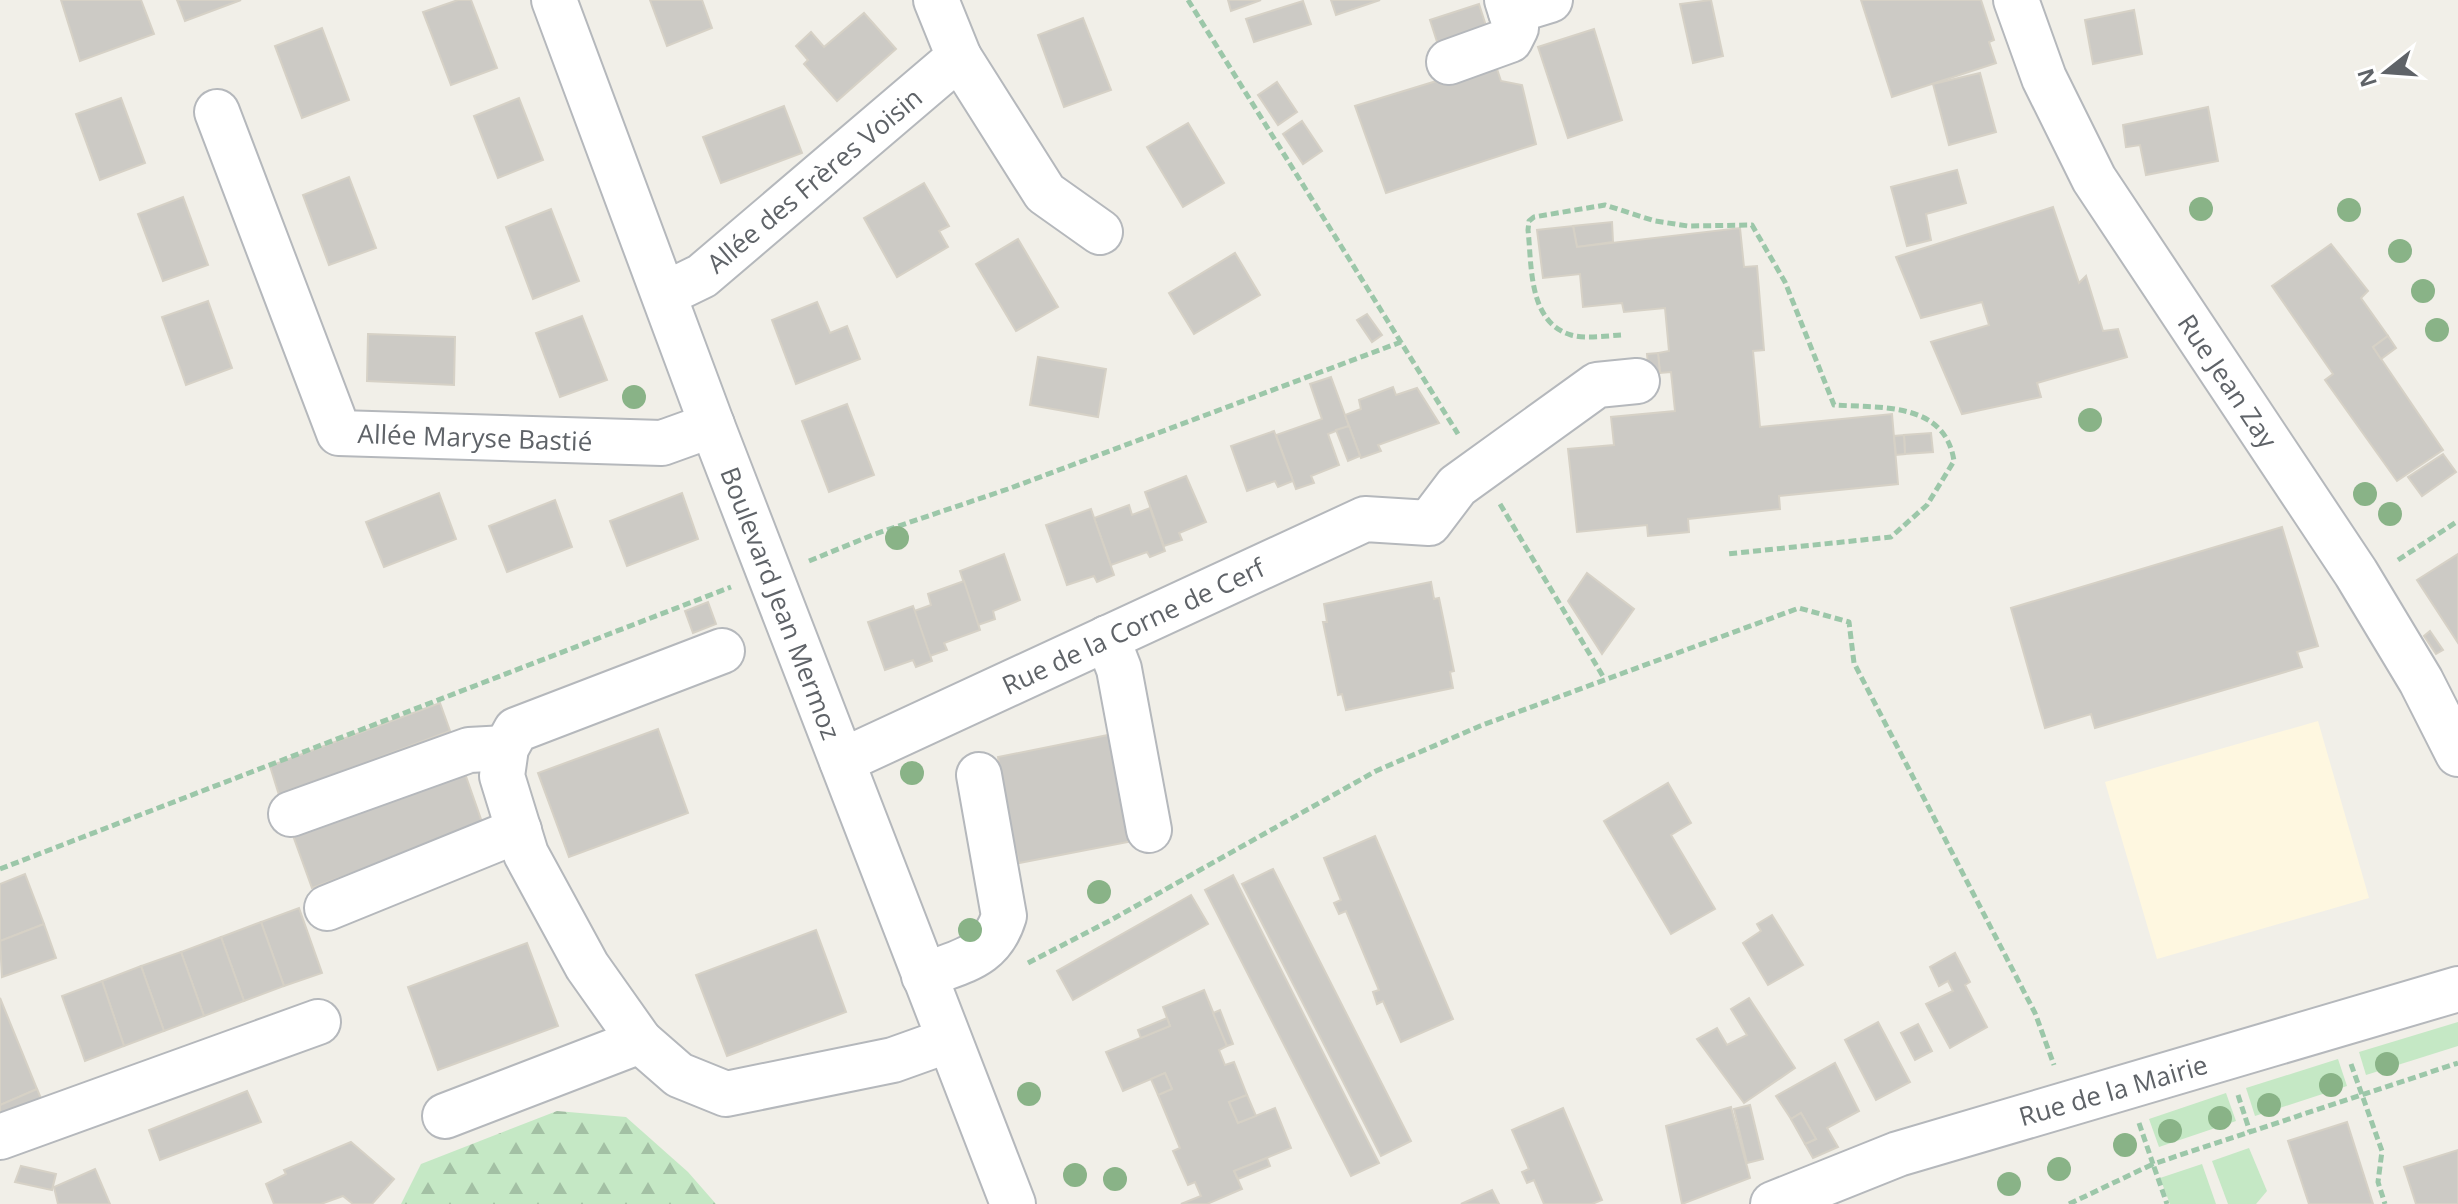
<svg xmlns="http://www.w3.org/2000/svg" width="2458" height="1204" viewBox="0 0 2458 1204" font-family="'Open Sans',sans-serif">
	<defs>
		<pattern id="forest-firs" width="22" height="20" patternUnits="userSpaceOnUse" patternTransform="scale(2)"><rect width="22" height="20" fill="#c5e8c5"/><path d="M5 1l3.5 6h-7zM16 11l3.5 6h-7z" fill="#a3c0a4"/></pattern>
	</defs>
	<rect width="100%" height="100%" fill="#f1efe8"/>
	<path fill="#fef7e0" d="M2318 721 2369 898 2157 959 2105 782Z"/>
	<g fill="#c5e8c5">
		<path d="M2458 1022V1046L2366 1075 2359 1052Z"/>
		<path d="M2338 1059 2347 1086 2255 1116 2246 1088Z"/>
		<path d="M2226 1093 2236 1121 2159 1147 2149 1119Z"/>
		<path d="M2249 1148 2267 1191 2256 1204H2228L2212 1161Z"/>
		<path d="M2202 1164 2216 1204H2170L2160 1178Z"/>
	</g>
	<path fill="url(#forest-firs)" d="M557 1111 626 1117 688 1172 716 1204H401L421 1164Z"/>
	<g fill="#cccac5" stroke="#d6d1c6" stroke-width="2">
		<path d="M61 0H141L154 34 80 61Z"/>
		<path d="M177 0H241L185 21Z"/>
		<path d="M458 0H471L497 68 451 85 423 12Z"/>
		<path d="M650 0H702L712 28 667 46Z"/>
		<path d="M1228 0H1261L1231 11Z"/>
		<path d="M1331 0H1380L1336 15Z"/>
		<path d="M1711 0 1723 56 1693 63 1680 4Z"/>
		<path d="M1861 0H1981L1994 40 1989 42 1996 63 1892 97Z"/>
		<path d="M1303 1 1311 24 1254 42 1246 19Z"/>
		<path d="M1479 4 1488 32 1439 48 1430 20Z"/>
		<path d="M2134 10 2142 54 2093 64 2085 20Z"/>
		<path d="M864 13 896 49 837 101 804 64 808 60 796 46 811 32 824 47Z"/>
		<path d="M1083 18 1111 90 1064 107 1038 35Z"/>
		<path d="M322 28 349 100 302 118 275 46Z"/>
		<path d="M1594 29 1622 120 1568 138 1538 47Z"/>
		<path d="M1495 63 1501 81 1522 85 1536 144 1386 193 1355 106Z"/>
		<path d="M1980 73 1996 132 1949 145 1933 84Z"/>
		<path d="M1277 82 1297 112 1278 125 1258 95Z"/>
		<path d="M121 98 145 163 100 180 76 114Z"/>
		<path d="M519 98 543 160 498 178 474 116Z"/>
		<path d="M784 106 802 153 721 183 703 137Z"/>
		<path d="M2208 107 2218 161 2146 175 2140 145 2126 147 2123 125Z"/>
		<path d="M1302 121 1322 151 1303 164 1283 134Z"/>
		<path d="M1188 123 1224 183 1183 207 1147 147Z"/>
		<path d="M1957 170 1966 203 1926 214 1931 240 1907 246 1891 187Z"/>
		<path d="M349 177 376 248 329 265 303 195Z"/>
		<path d="M924 183 949 226 939 231 948 247 897 277 864 218Z"/>
		<path d="M183 197 208 265 163 281 138 214Z"/>
		<path d="M2053 207 2079 283 2086 276 2103 331 2118 329 2127 357 2037 383 2041 397 1962 414 1931 342 1989 325 1982 302 1921 318 1896 257Z"/>
		<path d="M551 209 579 281 533 299 506 227Z"/>
		<path d="M1612 222 1613 242 1577 247 1573 226Z"/>
		<path d="M1573 226 1577 247 1740 228 1744 267 1757 266 1764 350 1753 351 1760 427 1892 414 1898 484 1779 496 1780 509 1688 519 1689 532 1648 536 1647 525 1577 532 1568 449 1614 445 1611 417 1675 411 1671 372 1660 373 1658 353 1669 351 1665 308 1624 312 1622 303 1583 307 1580 274 1543 278 1537 230Z"/>
		<path d="M1018 239 1058 307 1016 331 976 264Z"/>
		<path d="M2331 244 2368 291 2361 298 2388 336 2373 347 2443 450 2397 481 2325 380 2333 374 2272 286Z"/>
		<path d="M1235 253 1260 295 1194 334 1169 293Z"/>
		<path d="M208 301 232 368 186 385 162 317Z"/>
		<path d="M817 302 830 333 847 326 860 359 796 384 772 320Z"/>
		<path d="M1367 314 1382 335 1372 342 1357 320Z"/>
		<path d="M582 316 607 380 560 397 536 333Z"/>
		<path d="M368 334 455 337 454 385 367 381Z"/>
		<path d="M2388 336 2396 348 2381 359 2373 347Z"/>
		<path d="M1658 353 1660 373 1649 374 1647 354Z"/>
		<path d="M1038 357 1106 369 1098 417 1030 405Z"/>
		<path d="M1331 377 1349 426 1328 434 1339 465 1311 476 1314 483 1296 489 1276 435 1322 419 1310 384Z"/>
		<path d="M1393 387 1396 395 1417 388 1439 423 1378 445 1381 451 1361 458 1345 415 1361 409 1359 400Z"/>
		<path d="M847 404 874 475 829 492 802 421Z"/>
		<path d="M1349 426 1360 456 1348 461 1336 430Z"/>
		<path d="M1274 431 1293 481 1278 487 1275 481 1247 491 1231 446Z"/>
		<path d="M1931 433 1933 452 1905 454 1904 435Z"/>
		<path d="M1904 435 1905 454 1896 455 1894 436Z"/>
		<path d="M2443 454 2456 472 2422 496 2408 477Z"/>
		<path d="M1186 476 1206 522 1179 533 1182 540 1164 546 1145 492Z"/>
		<path d="M439 493 456 539 384 567 366 522Z"/>
		<path d="M682 493 698 539 627 566 610 521Z"/>
		<path d="M555 500 572 547 507 572 489 526Z"/>
		<path d="M1129 505 1132 515 1150 508 1165 551 1150 557 1147 552 1111 565 1094 518Z"/>
		<path d="M1091 509 1114 575 1097 582 1094 576 1067 585 1046 525Z"/>
		<path d="M2282 527 2318 646 2297 652 2302 667 2095 728 2091 714 2045 728 2011 608Z"/>
		<path d="M1004 554 1020 600 993 611 995 619 978 625 960 571Z"/>
		<path d="M2458 554V643L2417 580Z"/>
		<path d="M1587 573 1634 609 1602 654 1568 601Z"/>
		<path d="M964 581 980 630 944 643 947 650 930 656 914 611 931 605 928 594Z"/>
		<path d="M1431 582 1434 599 1439 598 1454 671 1450 672 1453 688 1346 710 1342 694 1338 695 1323 622H1327L1324 604Z"/>
		<path d="M708 602 716 624 693 633 685 611Z"/>
		<path d="M913 606 932 661 916 667 913 660 885 670 868 622Z"/>
		<path d="M2430 631 2443 650 2436 654 2424 636Z"/>
		<path d="M440 703 450 731 279 795 270 766Z"/>
		<path d="M658 729 688 813 569 857 538 773Z"/>
		<path d="M1113 734 1133 841 1019 863 1015 847H1011L998 757Z"/>
		<path d="M462 765 483 825 312 888 291 830Z"/>
		<path d="M1668 783 1691 823 1671 835 1715 909 1671 934 1604 821Z"/>
		<path d="M1375 836 1453 1019 1401 1042 1383 1001 1377 1004 1373 992 1379 990 1346 911 1339 914 1334 903 1341 900 1324 858Z"/>
		<path d="M1273 869 1411 1141 1381 1156 1242 884Z"/>
		<path d="M25 874 44 924 0 941V884Z"/>
		<path d="M1233 875 1379 1163 1351 1176 1205 890Z"/>
		<path d="M1191 895 1208 924 1073 1000 1057 971Z"/>
		<path d="M299 908 322 973 284 986 261 922Z"/>
		<path d="M1772 915 1803 965 1768 985 1743 943 1761 931 1757 924Z"/>
		<path d="M261 922 284 986 244 1001 221 937Z"/>
		<path d="M44 924 56 958 2 977 0 941Z"/>
		<path d="M816 930 846 1012 727 1056 696 975Z"/>
		<path d="M221 937 244 1001 204 1016 181 952Z"/>
		<path d="M527 943 558 1026 438 1070 408 987Z"/>
		<path d="M181 952 204 1016 164 1031 141 966Z"/>
		<path d="M1955 953 1970 982 1965 985 1987 1027 1950 1048 1926 1004 1953 991 1948 981 1939 986 1930 967Z"/>
		<path d="M141 966 164 1031 124 1046 102 981Z"/>
		<path d="M102 981 124 1046 85 1061 62 996Z"/>
		<path d="M1204 990 1227 1046 1219 1050 1225 1065 1234 1062 1247 1095 1229 1102 1238 1123 1275 1108 1291 1148 1234 1171 1242 1189 1207 1204H1181L1201 1196 1195 1182 1188 1185 1173 1151 1180 1148 1158 1095 1172 1089 1165 1073 1123 1091 1106 1052 1170 1026 1163 1007Z"/>
		<path d="M0 998 37 1089 0 1105Z"/>
		<path d="M1749 998 1795 1068 1744 1103 1697 1039 1717 1028 1727 1045 1747 1035 1731 1009Z"/>
		<path d="M1220 1010 1233 1044 1227 1046 1213 1013Z"/>
		<path d="M1167 1018 1170 1026 1141 1038 1138 1030Z"/>
		<path d="M1878 1022 1910 1082 1876 1100 1845 1040Z"/>
		<path d="M1918 1024 1932 1051 1915 1060 1901 1033Z"/>
		<path d="M1835 1063 1859 1111 1827 1128 1838 1147 1813 1158 1805 1144 1816 1139 1801 1113 1791 1119 1776 1096Z"/>
		<path d="M1165 1073 1172 1089 1158 1095 1151 1079Z"/>
		<path d="M37 1089 46 1110 0 1120V1105Z"/>
		<path d="M247 1091 261 1122 160 1160 149 1130Z"/>
		<path d="M1247 1095 1256 1116 1238 1123 1229 1102Z"/>
		<path d="M1750 1105 1763 1159 1747 1163 1734 1109Z"/>
		<path d="M1731 1107 1750 1178 1682 1204 1666 1126Z"/>
		<path d="M1563 1108 1602 1200 1592 1204H1544L1534 1180 1527 1183 1522 1172 1529 1169 1512 1130Z"/>
		<path d="M1801 1113 1816 1139 1805 1144 1791 1119Z"/>
		<path d="M2347 1122 2373 1204H2309L2288 1141Z"/>
		<path d="M351 1142 394 1179 372 1204H353L343 1196 321 1204H274L266 1184 286 1174 284 1170Z"/>
		<path d="M2458 1150V1204H2416L2404 1167Z"/>
		<path d="M1267 1158 1270 1166 1238 1179 1234 1171Z"/>
		<path d="M21 1166 56 1174 52 1190 15 1182Z"/>
		<path d="M95 1169 110 1204H58L54 1187Z"/>
		<path d="M1492 1190 1499 1204H1461Z"/>
	</g>
	<g fill="none" stroke-linecap="round" stroke-linejoin="round">
		<defs>
			<g id="minor">
				<path d="M554 0 712 425 1013 1204"/>
				<path d="M2016 0 2044 78 2094 179 2356 573 2421 681 2458 754"/>
				<path d="M1511 12 1550 0"/>
				<path d="M959 57 1045 193 1100 232"/>
				<path d="M1449 62 1510 40 1516 28 1507 0"/>
				<path d="M217 112 339 433 662 443 712 425"/>
				<path d="M665 294 702 276 959 57 936 0"/>
				<path d="M1107 638 1119 669 1149 830"/>
				<path d="M722 651 516 730 506 748 502 776 526 854 587 966 640 1041 679 1075 726 1094 893 1060 949 1040"/>
				<path d="M842 761 1365 519 1429 523 1457 486 1597 385 1637 381"/>
				<path d="M291 814 469 750 506 748"/>
				<path d="M327 908 519 830"/>
				<path d="M924 976C961 960 991 959 1004 916L979 775"/>
				<path d="M445 1116 640 1041"/>
				<path d="M0 1137 318 1022"/>
				<path d="M1773 1204 1898 1154 2458 989"/>
			</g>
		</defs>
		<use href="#minor" stroke="#b5b8bc" stroke-width="48"/>
		<g stroke="#9cc7a9" stroke-width="5" stroke-dasharray="8 4" stroke-linecap="butt">
			<path d="M1188 0 1458 434"/>
			<path d="M1621 335C1606 336 1585 339 1571 335 1528 322 1532 266 1528 230L1529 221 1534 217 1605 205 1655 221 1688 226 1752 225 1785 282 1834 405C1882 408 1945 402 1954 461L1927 505 1891 537 1727 554"/>
			<path d="M1500 504 1604 678"/>
			<path d="M2398 560 2458 521"/>
			<path d="M809 561 875 534 1008 489 1401 342"/>
			<path d="M0 869 731 587"/>
			<path d="M1028 963 1111 920 1376 771 1480 726 1799 608 1849 622 1854 663 2035 1013 2054 1065"/>
			<path d="M2351 1064 2382 1151 2378 1182 2385 1204"/>
			<path d="M2238 1095 2250 1132"/>
			<path d="M2139 1123 2153 1164 2458 1063"/>
			<path d="M2069 1204 2153 1164 2167 1204"/>
		</g>
		<use href="#minor" stroke="#fff" stroke-width="44"/>
	</g>
	<g fill="#89b387">
		<circle cx="2201" cy="209" r="12"/>
		<circle cx="2349" cy="210" r="12"/>
		<circle cx="2400" cy="251" r="12"/>
		<circle cx="2423" cy="291" r="12"/>
		<circle cx="2437" cy="330" r="12"/>
		<circle cx="634" cy="397" r="12"/>
		<circle cx="2090" cy="420" r="12"/>
		<circle cx="2365" cy="494" r="12"/>
		<circle cx="2390" cy="514" r="12"/>
		<circle cx="897" cy="538" r="12"/>
		<circle cx="912" cy="773" r="12"/>
		<circle cx="1099" cy="892" r="12"/>
		<circle cx="970" cy="930" r="12"/>
		<circle cx="2387" cy="1064" r="12"/>
		<circle cx="2331" cy="1085" r="12"/>
		<circle cx="1029" cy="1094" r="12"/>
		<circle cx="2269" cy="1105" r="12"/>
		<circle cx="2220" cy="1118" r="12"/>
		<circle cx="2170" cy="1131" r="12"/>
		<circle cx="2125" cy="1145" r="12"/>
		<circle cx="2059" cy="1169" r="12"/>
		<circle cx="1075" cy="1175" r="12"/>
		<circle cx="1115" cy="1179" r="12"/>
		<circle cx="2009" cy="1184" r="12"/>
	</g>
	<g text-anchor="middle" dominant-baseline="central" stroke-width="6" stroke-linejoin="round" paint-order="stroke">
		<g font-size="26" fill="#5f6368" stroke="#fff">
			<text transform="translate(814 180) rotate(-40)">Allée des Frères Voisin</text>
			<text transform="translate(2228 381) rotate(56)">Rue Jean Zay</text>
			<text transform="translate(475 437) rotate(2)">Allée Maryse Bastié</text>
			<text transform="translate(781 603) rotate(69)">Boulevard Jean Mermoz</text>
			<text transform="translate(1133 626) rotate(-25)">Rue de la Corne de Cerf</text>
			<text transform="translate(2113 1090) rotate(-16)">Rue de la Mairie</text>
		</g>
	</g>
	<g transform="translate(2386 72) rotate(253)" stroke="#ffffff" stroke-width="6" paint-order="stroke">
	<path d="M0-6L14 30L0 20L-14 30Z" fill="#5f6368"/>
	<text y="-12" font-size="22" font-weight="bold" text-anchor="middle" fill="#5f6368">N</text>
	</g>
</svg>
